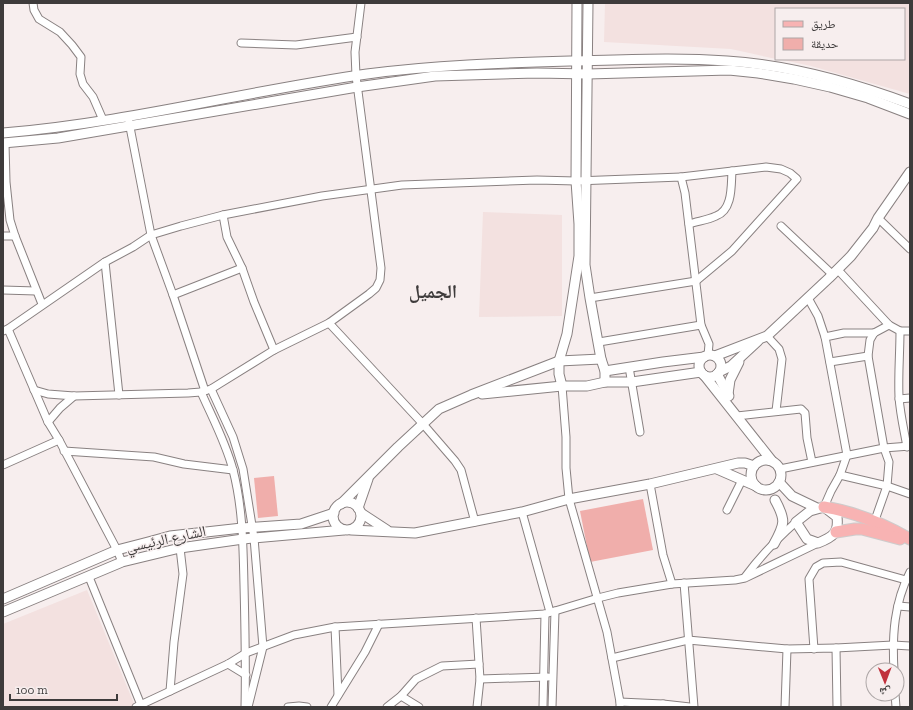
<svg xmlns="http://www.w3.org/2000/svg" width="913" height="710" viewBox="0 0 913 710" font-family="'Zilla Slab','Noto Naskh Arabic',serif">
	<rect width="100%" height="100%" fill="#f7eeee"/>
	<g fill="#f3e1e0">
		<path d="M605 3H910V94L811 66 778 59H904V9H776V59L731 49 604 42Z"/>
		<path d="M483 212 562 215V316L479 317Z"/>
		<path d="M87 590 135 706 132 707H3V624Z"/>
	</g>
	<g fill="#f0aeab">
		<path d="M274 476 278 516 258 518 254 478Z"/>
		<path d="M643 499 653 550 590 562 580 511Z"/>
	</g>
	<g fill="none" stroke-linecap="round" stroke-linejoin="round">
		<defs>
			<g id="minor">
				<path d="M33 3 34 10 39 19 60 32 72 45 81 57 80 74 83 84 93 97 103 120"/>
				<path d="M241 43 296 45 357 37"/>
				<path d="M129 122 151 235 173 295 205 391"/>
				<path d="M5 143 6 182 10 220 15 236 42 304"/>
				<path d="M223 215 227 237 242 268 254 302 274 350"/>
				<path d="M878 218 910 249"/>
				<path d="M689 224C698 221 708 220 716 216 733 210 731 185 732 171"/>
				<path d="M781 226 833 275"/>
				<path d="M3 236H15"/>
				<path d="M105 262 119 395"/>
				<path d="M838 270 889 325 900 331C900 353 898 375 899 397 900 413 904 430 907 447"/>
				<path d="M3 290 36 291"/>
				<path d="M173 295 242 268"/>
				<path d="M590 298 696 281 732 251 797 179 790 173 781 169 766 167 681 177"/>
				<path d="M808 298 818 316 825 337 847 455 840 475 887 486 910 494"/>
				<path d="M329 323 423 424 455 461 461 470 475 522"/>
				<path d="M8 329 105 262 133 247 151 235 181 226 223 215 322 196 402 185 537 180 576 181 681 177 685 193 701 325 709 344 708 355"/>
				<path d="M3 331 8 329 48 422 59 440 117 550 122 562"/>
				<path d="M900 331H910"/>
				<path d="M767 336 779 349 782 359 776 411"/>
				<path d="M825 337 844 333H874"/>
				<path d="M599 342 701 325"/>
				<path d="M830 362 868 356"/>
				<path d="M629 367 640 432"/>
				<path d="M562 386 566 437V468L569 499 607 632 620 702V707"/>
				<path d="M211 389 233 437 243 469 254 538 263 647 248 707"/>
				<path d="M34 390 48 394 74 396 188 393 201 392 211 389 274 350 329 323 369 294 376 288 380 280 381 268 356 76 355 52 361 3"/>
				<path d="M201 392C212 417 226 443 233 470 243 508 243 547 244 585 245 626 246 666 245 707"/>
				<path d="M899 399 910 398"/>
				<path d="M737 416 801 409 805 413 807 438 812 462"/>
				<path d="M48 422 60 408 74 396"/>
				<path d="M64 451 154 457 184 464 233 470"/>
				<path d="M3 465 59 440"/>
				<path d="M780 469 884 448 910 446"/>
				<path d="M650 484 663 555 672 584"/>
				<path d="M824 507 831 491 840 475"/>
				<path d="M727 510 742 480"/>
				<path d="M522 512 550 612"/>
				<path d="M875 520 887 486 889 462 884 448 868 356 870 340 874 333 889 325"/>
				<path d="M89 577 141 705"/>
				<path d="M745 577C759 558 779 537 796 522"/>
				<path d="M684 583 694 707"/>
				<path d="M898 606 910 607"/>
				<path d="M476 618 480 679 477 707"/>
				<path d="M335 627 338 695"/>
				<path d="M836 648 893 645 910 646"/>
				<path d="M814 649 809 579 816 567 823 563 841 562 906 580"/>
				<path d="M612 658 688 640 787 649 836 648 837 707"/>
				<path d="M228 664 246 675"/>
				<path d="M894 670C892 636 894 603 910 572"/>
				<path d="M480 679 548 677"/>
				<path d="M170 691 174 642 183 574 180 548"/>
				<path d="M895 694 896 707"/>
				<path d="M401 696 419 707"/>
				<path d="M620 702 663 704V707"/>
				<path d="M663 704 690 707"/>
				<path d="M136 707 228 664 246 653 294 635 335 627 545 614 598 598 618 593 672 584 735 580 745 578 818 543"/>
				<path d="M288 707 299 706 307 707"/>
				<path d="M331 707 365 652 379 624"/>
				<path d="M387 707 401 696 416 679 442 666 479 664"/>
				<path d="M543 707 545 614"/>
				<path d="M552 707 555 611"/>
				<path d="M785 707 787 649"/>
			</g>
			<g id="tertiary">
				<path d="M588 3 585 265 590 298 601 359 605 371V382"/>
				<path d="M3 133C126 123 246 91 367 74 434 65 502 63 570 61 622 60 675 57 727 61 790 65 851 82 910 104"/>
				<path d="M3 143 58 138 357 87 435 76 537 73 588 74 729 70 758 73 794 79 830 87 868 98 910 114"/>
				<circle cx="710" cy="366" r="11"/>
				<path d="M715 356 767 336 829 278 851 256 873 228 878 218 910 172"/>
				<path d="M605 371 663 362 704 357"/>
				<path d="M719 372 731 366 758 341"/>
				<path d="M717 374 729 396"/>
				<path d="M704 375 772 461"/>
				<path d="M562 386 559 374V361L567 334 579 256V224L576 181 577 3"/>
				<path d="M482 394 562 386H587L605 382H632L701 372"/>
				<path d="M728 394 730 380 739 362"/>
				<circle cx="766" cy="475" r="15"/>
				<path d="M717 469 756 486"/>
				<path d="M779 482 792 496 817 508"/>
				<circle cx="347" cy="516" r="14"/>
				<path d="M341 504 398 447 439 409 471 395 559 361 601 359"/>
				<path d="M824 507 837 517C839 533 833 537 818 543L807 539 796 522 810 511Z"/>
				<path d="M358 508 368 479"/>
				<path d="M361 513 387 530"/>
				<path d="M351 530 415 533 522 512 569 499 650 484 738 463H745L754 466"/>
				<path d="M774 544C785 524 786 520 775 500"/>
				<path d="M3 599 117 550 148 542 170 536 242 528 301 524 334 513"/>
				<path d="M3 612 122 562 180 548 243 539 344 530"/>
			</g>
			<g id="primary">
				<path d="M824 507C856 512 882 523 910 539"/>
				<path d="M836 532 855 529H862L900 539"/>
			</g>
		</defs>
		<use href="#minor" stroke="#898181" stroke-width="9"/>
		<use href="#tertiary" stroke="#898181" stroke-width="11"/>
		<use href="#primary" stroke="#cdcccc" stroke-width="13"/>
		<use href="#minor" stroke="#fff" stroke-width="7"/>
		<use href="#tertiary" stroke="#fff" stroke-width="9"/>
		<use href="#primary" stroke="#f8b3b3" stroke-width="11"/>
	</g>
	<g text-anchor="middle" dominant-baseline="central" stroke-width="3" stroke-linejoin="round" paint-order="stroke">
		<g font-size="15" fill="#3e3b3b" stroke="#f7eeee">
			<text transform="translate(166 539) rotate(-12)">الشارع الرئيسي</text>
		</g>
		<g font-size="19" font-weight="bold" fill="#3e3b3b" stroke="#f7eeee">
			<text x="433" y="291">الجميل</text>
		</g>
	</g>
	<rect width="913" height="710" fill="none" stroke="#3e3b3b" stroke-width="8"/>
	<rect x="775" y="8" width="130" height="52" fill="#f7eeee" stroke="#ada6a6"/>
	<rect x="783" y="21" width="20" height="6" fill="#f8b3b3" stroke="#ada6a6"/>
	<text x="811" y="28" font-size="12" fill="#3e3b3b">طريق</text>
	<rect x="783" y="38" width="20" height="12" fill="#f0aeab" stroke="#ada6a6"/>
	<text x="811" y="48" font-size="12" fill="#3e3b3b">حديقة</text>
	<g transform="translate(885 682) rotate(179)"><circle r="19" fill="#f7eeee" stroke="#ada6a6"/>
	<path d="M0-3L7 15L0 10L-7 15Z" fill="#c1313d"/>
	<text y="-6" font-size="11" font-weight="bold" text-anchor="middle" fill="#3e3b3b">ش</text>
	</g>
	<path d="M10 694v6h107v-6" fill="none" stroke="#3e3b3b" stroke-width="2"/>
	<text x="16" y="694" font-size="12" fill="#3e3b3b" stroke="#f7eeee" stroke-width="3" paint-order="stroke">100 m</text>
</svg>
